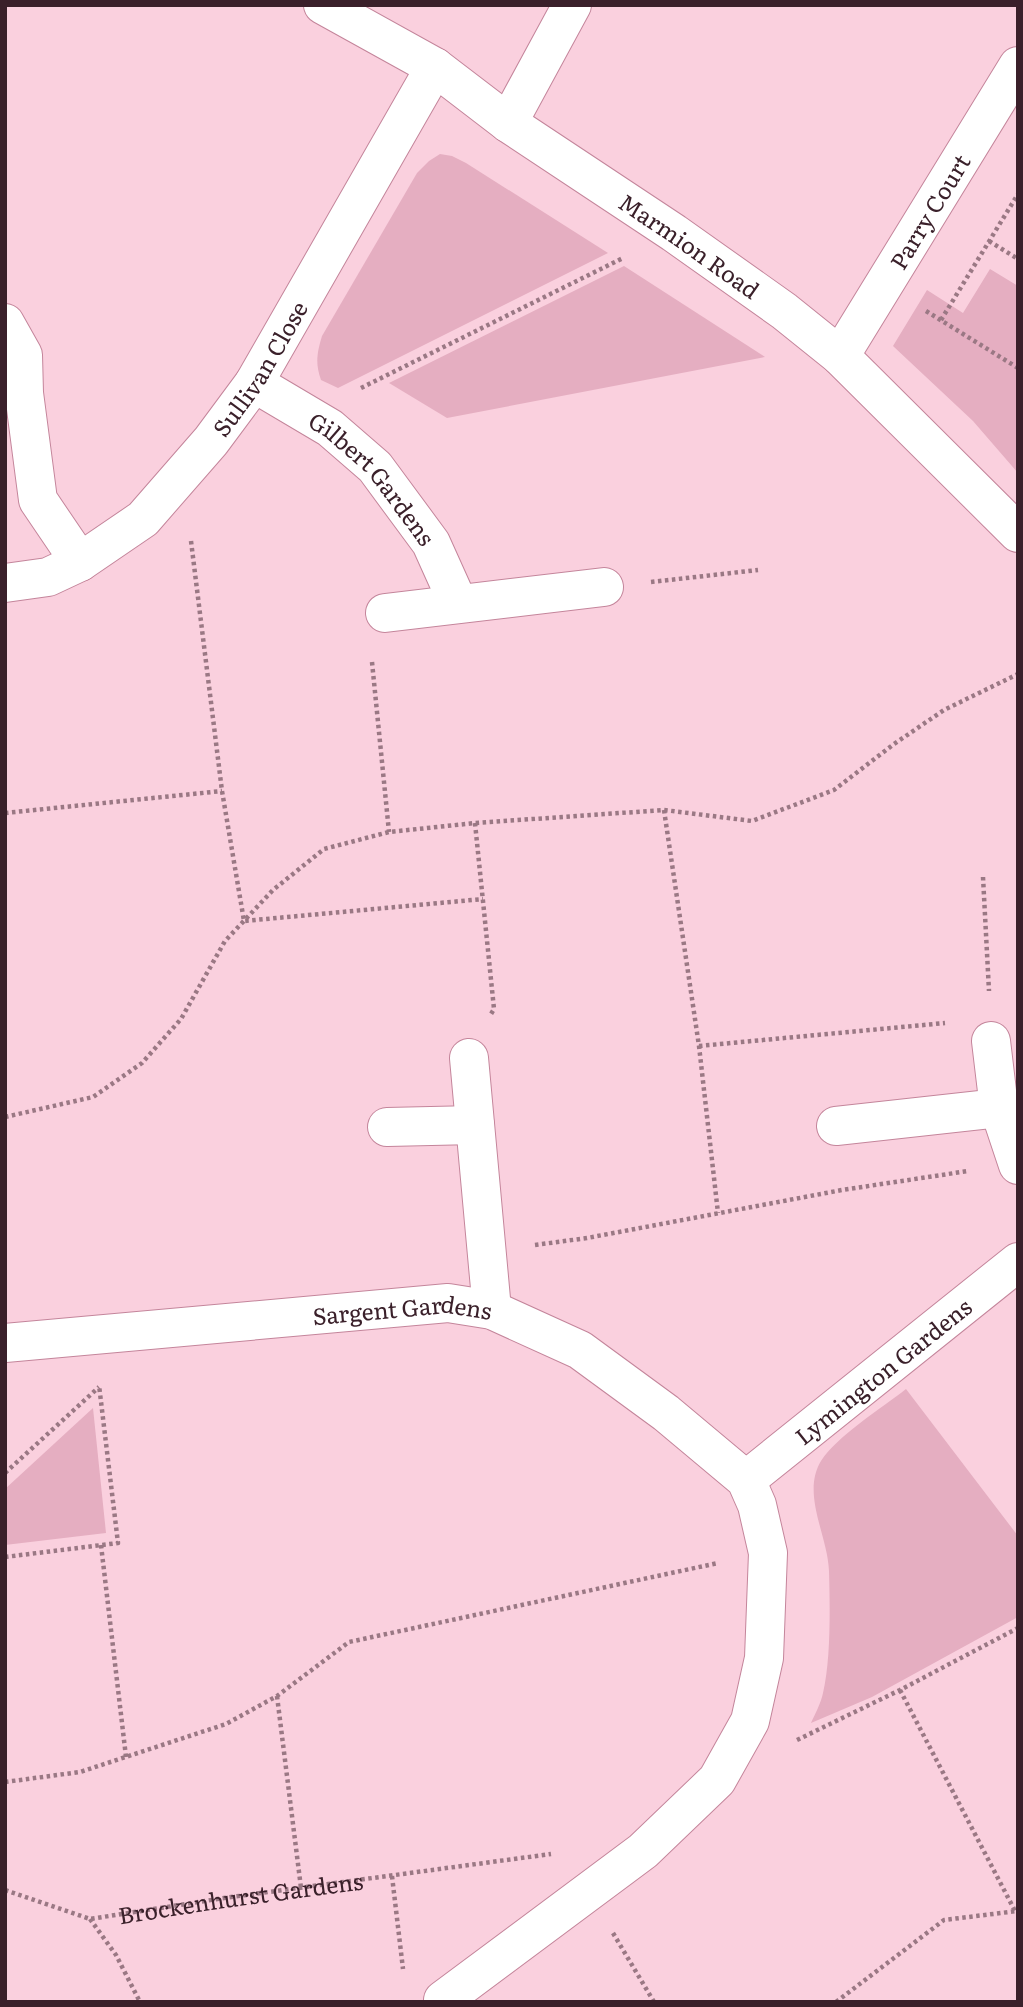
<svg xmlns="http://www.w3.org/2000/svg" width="1023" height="2007" viewBox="0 0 1023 2007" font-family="Literata,serif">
	<rect width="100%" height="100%" fill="#fad0de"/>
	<g fill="#e5aec1">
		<path d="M440 154 452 156 466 163 608 253 338 388 321 380C315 363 317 353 322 336L417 173 429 161Z"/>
		<path d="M624 266 765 357 447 418 389 383Z"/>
		<path d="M990 269 1018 286V473L973 421 893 346 927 290 963 313Z"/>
		<path d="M906 1389 1018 1536V1617L872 1697 811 1723C815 1714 821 1703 823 1693 831 1660 830 1606 829 1571 828 1536 801 1494 821 1461 837 1436 882 1408 906 1389Z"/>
		<path d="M93 1408 106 1533 5 1545V1489Z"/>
	</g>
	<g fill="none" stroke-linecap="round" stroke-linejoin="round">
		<defs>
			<g id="minor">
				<path id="s2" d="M323 5 435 67 508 123 674 233 784 311 840 356 1018 533"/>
				<path d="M508 123 572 5"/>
				<path d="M5 323 23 355 24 393 38 500 80 562"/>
				<path id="s3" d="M840 356 1018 66"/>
				<path id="s4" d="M254 383 330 428 375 467 431 543 458 603"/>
				<path id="s5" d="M5 583 48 577 80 562 143 519 211 441 254 383 435 67"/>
				<path d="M385 613 604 587"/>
				<path d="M991 1041 999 1108 1018 1165"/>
				<path d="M469 1058 492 1310"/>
				<path d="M836 1126 999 1108"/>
				<path d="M387 1127 475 1125"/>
				<path id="s6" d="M5 1343 448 1303 492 1310 580 1350 666 1413 746 1480 757 1505 768 1553 764 1658 750 1721 717 1780 643 1851 443 2000"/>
				<path id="s7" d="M746 1480 1018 1262"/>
			</g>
		</defs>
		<use href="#minor" stroke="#c4859b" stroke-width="40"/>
		<g stroke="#9a7884" stroke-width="4.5" stroke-dasharray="3.5 3.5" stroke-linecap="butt">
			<path d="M989 241 1018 259"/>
			<path d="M926 311 1018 368"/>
			<path d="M941 320 1018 194"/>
			<path d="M361 388 623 258"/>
			<path d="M191 541 222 791 244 921 483 899"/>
			<path d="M651 582 758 570"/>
			<path d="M372 662 389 832"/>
			<path d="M664 810 699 1046 718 1213"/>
			<path d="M5 813 222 791"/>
			<path d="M475 823 494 1009 491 1014"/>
			<path d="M983 877 989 991"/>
			<path d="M699 1046 945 1023"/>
			<path d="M5 1117 93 1097 142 1063 181 1019 225 941 273 890 324 849 389 832 475 823 664 810 752 821 834 790 894 744 944 710 1018 674"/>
			<path d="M535 1245 587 1238 842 1190 968 1171"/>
			<path d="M5 1473 99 1387"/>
			<path d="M101 1545 126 1757"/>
			<path d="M5 1557 118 1543 99 1385"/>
			<path d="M900 1690 1015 1911"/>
			<path d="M277 1696 301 1888"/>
			<path d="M797 1740 900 1690 1018 1628"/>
			<path d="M5 1782 80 1772 226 1724 277 1696 349 1642 718 1563"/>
			<path d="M392 1876 403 1969"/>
			<path id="s1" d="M5 1890 90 1919 224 1898 551 1854"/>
			<path d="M90 1919 116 1955 140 2002"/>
			<path d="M613 1933 654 2002"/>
			<path d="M836 2002 944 1920 1017 1911"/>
		</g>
		<use href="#minor" stroke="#fff" stroke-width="38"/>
	</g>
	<g text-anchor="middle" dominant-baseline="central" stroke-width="7" stroke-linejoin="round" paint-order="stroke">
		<g font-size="23" fill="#3a202a" stroke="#fad0de">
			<text stroke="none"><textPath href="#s3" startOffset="170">Parry Court</textPath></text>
			<text stroke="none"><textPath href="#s2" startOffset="439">Marmion Road</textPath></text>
			<text stroke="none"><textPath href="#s5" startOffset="346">Sullivan Close</textPath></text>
			<text stroke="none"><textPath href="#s4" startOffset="154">Gilbert Gardens</textPath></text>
			<text stroke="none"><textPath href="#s6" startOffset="399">Sargent Gardens</textPath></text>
			<text stroke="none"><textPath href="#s7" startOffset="175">Lymington Gardens</textPath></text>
			<text stroke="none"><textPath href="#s1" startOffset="242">Brockenhurst Gardens</textPath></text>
		</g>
	</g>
	<rect width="1023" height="2007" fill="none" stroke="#3a202a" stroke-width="14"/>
</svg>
